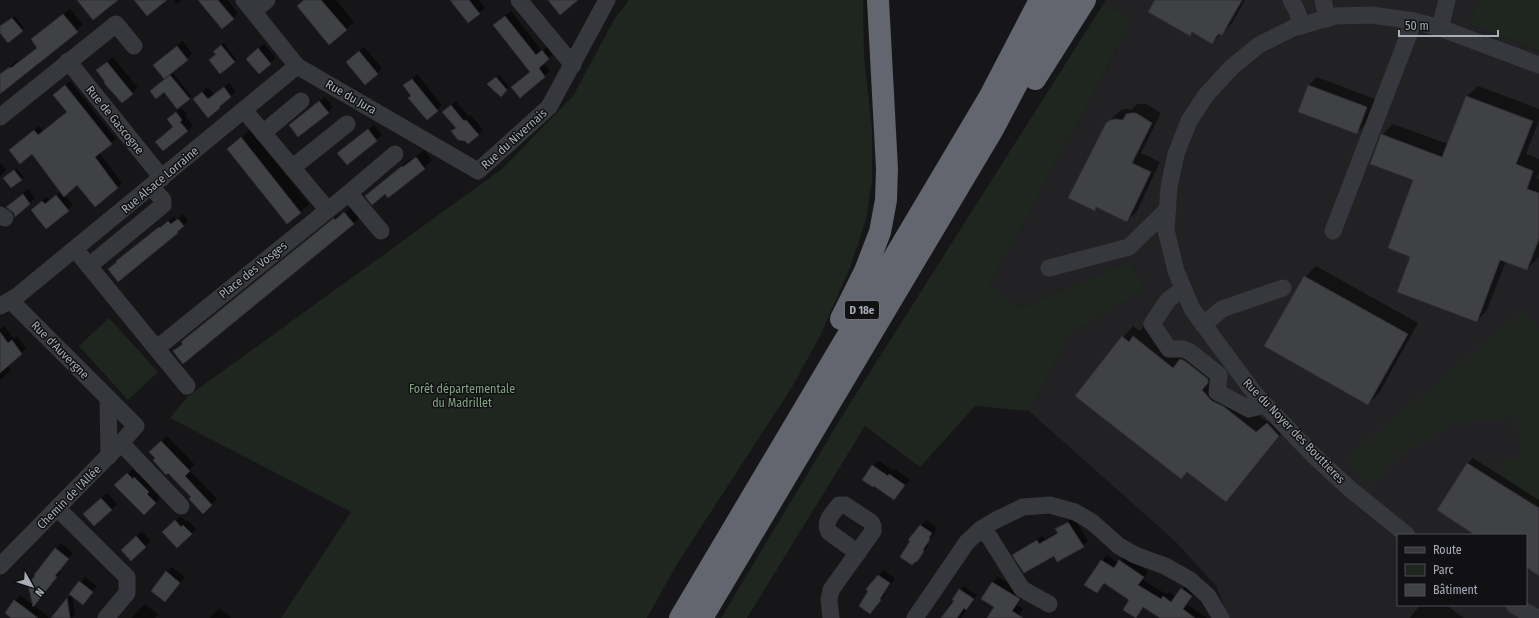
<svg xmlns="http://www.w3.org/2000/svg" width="1539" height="618" viewBox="0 0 1539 618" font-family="'Fira Sans Condensed',sans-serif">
	<rect width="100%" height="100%" fill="#161618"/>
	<path fill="#222225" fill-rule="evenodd" d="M1106 0H1477L1469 24 1539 51V618H1229L1216 586 1176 542 1029 411 1071 334 1145 289 1129 261 1021 308 990 285 1133 20 1104 3ZM1398 535H1526V605H1398Z"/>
	<g fill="#1e261f">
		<path d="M628 0H863L864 56 872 129V181L866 220 850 268 820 336 792 387 677 564 647 618H281L351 512 170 418 187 397 502 169 573 96 615 18 627 3Z"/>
		<path d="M1477 0H1539V51L1469 24Z"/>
		<path d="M1104 3 1133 20 990 285 1021 308 1129 261 1145 289 1071 334 1029 411 975 406 920 467 865 426 747 618H721L844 413Z"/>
		<path d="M1521 312 1539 329V504L1507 481 1498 461 1521 457 1516 417 1458 423 1402 453 1371 485 1345 459Z"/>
		<path d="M109 318 158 372 128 400 79 346Z"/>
	</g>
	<g fill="#0007">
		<path d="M135 0H168L159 8 158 6Z"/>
		<path d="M174 0H182L177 4Z"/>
		<path d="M200 0H228L238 13 233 18Z"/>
		<path d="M304 0H336L354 22 346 30Z"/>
		<path d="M451 0H479L485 8 468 21Z"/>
		<path d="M1156 0H1245L1232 23 1212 43 1193 32 1190 35Z"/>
		<path d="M70 9 83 25 0 93V77L1 75 17 61 18 62 38 47 32 39Z"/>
		<path d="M511 11 542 51 548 46 554 53 543 63 550 71 520 96 512 87 531 71 499 20Z"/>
		<path d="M15 16 24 28 22 30 0 32V27Z"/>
		<path d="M183 41 192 54 187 59 160 60Z"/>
		<path d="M224 43 236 59 234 62 217 54V49Z"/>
		<path d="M264 44 276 58 259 73 253 54Z"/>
		<path d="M364 47 382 68 377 74 353 56Z"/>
		<path d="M113 57 138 88 122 101 103 65Z"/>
		<path d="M173 73 191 96 189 98 154 89Z"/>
		<path d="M417 74 442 105 427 119 405 85Z"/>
		<path d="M499 75 509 87 500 95 491 81Z"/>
		<path d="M1317 77 1375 99 1365 125 1357 133 1309 85Z"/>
		<path d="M70 81 116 139 99 152 122 183 117 188 77 184 65 195 73 205 68 210 37 205 47 197 50 200 61 191 32 153 14 146 39 126 43 131 68 112 54 95Z"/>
		<path d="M229 83 236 91 219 107 194 99 208 87 214 95Z"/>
		<path d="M1478 86 1539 109V120L1526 154 1539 159V172L1537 178 1539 179V255L1538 258 1527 269 1506 261 1487 310 1477 321 1411 256 1414 180 1382 135 1393 124 1448 144 1467 96Z"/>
		<path d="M325 97 333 107 328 112 295 120Z"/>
		<path d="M456 101 469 117 471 115 483 130 478 135 457 127 448 108Z"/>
		<path d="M1137 104H1146L1161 113 1141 153 1160 162 1137 211 1127 221 1098 206 1095 209 1106 124 1121 110 1126 109 1131 110Z"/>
		<path d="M182 108 187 114 185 116 193 125 188 131 174 127 173 114Z"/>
		<path d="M374 125 382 135 347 164 344 148Z"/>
		<path d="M250 130 309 204 288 222 228 149Z"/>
		<path d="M424 150 432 160 424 168 385 193 366 196 410 159 411 160Z"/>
		<path d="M0 163 6 170 0 176Z"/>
		<path d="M16 168 24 177 11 187 7 176Z"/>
		<path d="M28 189 35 198 15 215 14 212 7 207Z"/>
		<path d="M350 208 359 218 354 223 183 362 175 351 188 337 340 214 341 215Z"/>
		<path d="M183 214 188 221 182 227 118 280 115 264 123 256 174 217 176 220Z"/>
		<path d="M1316 266 1418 323 1379 393 1368 404 1305 277Z"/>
		<path d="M4 326 14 339 17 336 26 349 7 366 11 370 0 380V329Z"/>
		<path d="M1133 326 1140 331 1144 326 1268 422 1278 413 1289 424 1236 490 1226 501 1123 337Z"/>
		<path d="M167 436 195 465 189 470 217 499 203 512 192 497 150 452Z"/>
		<path d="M1473 458 1539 500V574L1526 566V535H1477L1438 510 1468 463Z"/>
		<path d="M879 461 893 471 895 469 910 480 894 498 873 466Z"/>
		<path d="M133 469 138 474 140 473 153 486 151 488 160 498 144 514 121 480Z"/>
		<path d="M107 493 117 504 103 518 90 509Z"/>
		<path d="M180 516 187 522 188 521 196 529 177 546 164 532Z"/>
		<path d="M1074 517 1088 541 1083 546 1054 554 1014 555 1019 550 1042 536 1045 539 1058 532 1057 529 1062 524Z"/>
		<path d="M926 520 937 528 934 532 935 533 927 544 929 545 917 560 921 526Z"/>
		<path d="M142 531 151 541 131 559 128 545Z"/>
		<path d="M61 543 73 553 59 570 61 572 38 600 35 575Z"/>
		<path d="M1107 555 1118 563 1125 555 1148 571 1143 580 1166 594 1169 592 1176 597 1187 584 1196 590 1187 604 1207 618H1162L1144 607 1136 617 1130 599 1105 583 1097 592 1102 560Z"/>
		<path d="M172 567 185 577 165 601 166 572Z"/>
		<path d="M884 570 895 578 884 593 886 594 875 607 879 575Z"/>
		<path d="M85 577 97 586 88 598 83 603 72 595 75 615 72 618H52Z"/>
		<path d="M998 577 1025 594 1017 605 1023 609 1017 618H988L995 607 982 598 993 582Z"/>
		<path d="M964 586 977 595 961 618H943L955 601 960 590Z"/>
		<path d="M20 595 50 618H13L6 613Z"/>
		<path d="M144 604 158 614 155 618H132Z"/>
		<path d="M1420 605H1446L1464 618H1410Z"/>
		<path d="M219 608 231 617 230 618H210Z"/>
	</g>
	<g fill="#404145" stroke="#303034">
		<path d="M77 0H118L93 20Z"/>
		<path d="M134 0H167L147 16Z"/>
		<path d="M198 0H218L234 19 222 29Z"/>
		<path d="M304 0H321L347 30 329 45 297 6Z"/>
		<path d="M450 0H469L480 14 468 23Z"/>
		<path d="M548 0H578L560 15Z"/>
		<path d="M1155 0H1242L1222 35 1218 34 1212 44 1192 32 1190 36 1148 12Z"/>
		<path d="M63 14 78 32 0 94V74L10 67 11 68 37 48 31 39Z"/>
		<path d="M505 16 536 55 542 50 549 59 539 68 545 77 520 98 511 87 530 72 493 25Z"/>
		<path d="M12 18 23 31 8 43 0 33V26Z"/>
		<path d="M221 45 235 62 220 74 209 60 216 54 213 52Z"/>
		<path d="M177 46 188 60 164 79 153 65Z"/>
		<path d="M258 48 271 64 259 74 246 59Z"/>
		<path d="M359 51 378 74 365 85 346 62Z"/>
		<path d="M107 62 133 94 122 103 104 83 105 82 96 70Z"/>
		<path d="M170 75 190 99 177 109 164 92 156 99 150 91Z"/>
		<path d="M496 77 507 90 501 97 490 87 487 84Z"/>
		<path d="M412 79 438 111 427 120 408 98 411 96 403 85Z"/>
		<path d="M65 85 112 144 95 157 118 188 95 207 77 185 64 197 32 154 20 164 9 150 34 130 38 135 67 112 53 95Z"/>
		<path d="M1308 85 1367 107 1357 134 1298 112Z"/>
		<path d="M224 87 231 97 219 107 220 108 208 118 193 99 202 92 208 99Z"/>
		<path d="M1466 96 1533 121 1516 164 1533 171 1527 189 1539 193V239L1527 270 1500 260 1477 322 1397 292 1410 257 1388 248 1413 180 1370 164 1381 134 1442 157Z"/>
		<path d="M319 101 329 113 298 137 289 125Z"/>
		<path d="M451 105 464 121 466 120 479 135 468 144 465 141 458 140 451 131 456 128 442 112Z"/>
		<path d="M176 112 182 120 180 122 188 131 163 151 155 142 173 127 167 119Z"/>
		<path d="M1131 113H1136L1152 123 1132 163 1151 172 1127 222 1096 207 1095 211 1068 198 1106 123 1110 120 1115 119 1123 120 1126 114Z"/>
		<path d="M368 129 377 141 347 165 337 153Z"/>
		<path d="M241 137 301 213 287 224 227 149Z"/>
		<path d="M416 157 425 169 388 198 385 194 372 205 365 196 402 166 403 167Z"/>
		<path d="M14 170 22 180 11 188 3 178Z"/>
		<path d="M23 194 30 204 15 217 14 213 6 207Z"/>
		<path d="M56 195 69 211 46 229 31 210 42 201 45 204Z"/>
		<path d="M344 212 354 224 183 364 173 351 183 344 181 342 334 218 335 220Z"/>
		<path d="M178 219 184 226 177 232 178 233 118 282 108 269 117 262 116 261 159 227 160 228 168 221 171 224Z"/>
		<path d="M1304 276 1408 334 1368 405 1264 346Z"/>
		<path d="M0 332 8 343 12 340 22 354 0 373Z"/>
		<path d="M1122 336 1129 342 1133 336 1173 368 1180 359 1185 361 1208 379V383L1202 390 1212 401 1223 406 1256 432 1267 423 1279 436 1226 502 1187 472 1181 479 1075 396Z"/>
		<path d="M161 441 190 471 185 476 212 505 203 514 189 499 191 497 168 473 166 475 153 460 155 458 149 452Z"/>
		<path d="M1467 463 1539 508V576L1526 567V535H1475L1437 510Z"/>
		<path d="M872 465 888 476 889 474 905 485 894 500 874 486 873 487 862 480Z"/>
		<path d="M127 473 133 479 134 477 149 492 147 494 156 503 144 515 114 485Z"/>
		<path d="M101 498 112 510 94 526 83 514Z"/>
		<path d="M175 520 181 527 183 525 192 534 177 548 162 532Z"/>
		<path d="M1068 522 1084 547 1057 562 1054 556 1024 573 1012 555 1037 540 1039 544 1058 533 1055 529Z"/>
		<path d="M920 525 932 533 929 538 930 539 923 550 924 551 917 562 916 561 912 565 900 557 910 541 908 540Z"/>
		<path d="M136 536 146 547 131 561 121 550Z"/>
		<path d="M55 548 69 559 55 576 57 577 33 607 28 584 35 576 34 575Z"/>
		<path d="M1101 560 1114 568 1119 560 1144 577 1138 585 1161 599 1163 596 1171 602 1181 588 1192 596 1183 609 1195 618H1160L1143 607 1136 618 1123 610 1129 600 1104 583 1097 593 1084 585Z"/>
		<path d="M166 571 180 583 165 602 151 591Z"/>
		<path d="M878 575 890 583 880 599 881 600 870 614 859 606 868 591 866 589Z"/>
		<path d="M79 581 93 592 83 605 69 594Z"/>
		<path d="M992 582 1020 599 1012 611 1023 618H987L994 607 981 599Z"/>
		<path d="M959 589 974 599 966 610 964 608 957 618H941L954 601 952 600Z"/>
		<path d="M67 598 70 618H51Z"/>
		<path d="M14 600 25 608 38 618H11L5 613Z"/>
	</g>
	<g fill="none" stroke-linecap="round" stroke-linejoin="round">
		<g stroke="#37383d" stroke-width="17">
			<path d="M244 0 297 66 478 171 549 107 607 0"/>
			<path d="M519 0 573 65"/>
			<path d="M1291 0 1297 11 1302 26"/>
			<path d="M1323 0 1327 19"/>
			<path d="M254 11 267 0"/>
			<path d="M1440 28 1447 0"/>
			<path d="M68 61 162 178"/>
			<path d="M244 110 327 209"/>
			<path d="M0 117 116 24 134 46"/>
			<path d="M263 133 301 101"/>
			<path d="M292 168 347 124"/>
			<path d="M349 193 395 154"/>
			<path d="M0 215 5 218"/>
			<path d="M1333 231 1414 21"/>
			<path d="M75 249 187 386"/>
			<path d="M89 266 163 205V200L151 187"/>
			<path d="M1049 268 1129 247 1168 209"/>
			<path d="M1183 289 1168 300 1152 324 1169 349H1183L1190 352 1219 375 1217 392 1249 409 1265 405"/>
			<path d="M0 306 16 297 297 66"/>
			<path d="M1203 325 1222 309 1283 288"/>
			<path d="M157 348 349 193 381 231"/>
			<path d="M108 398 109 456"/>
			<path d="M121 443 181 506"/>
			<path d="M57 508 127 577V593L106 618"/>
			<path d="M981 529 990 538 1022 589 1049 604"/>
			<path d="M1407 535 1350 489 1312 454 1255 394 1192 309 1176 271 1166 230 1169 187 1176 154 1189 121 1206 95 1232 67 1259 45 1293 28 1335 16 1372 15 1414 21 1440 28 1539 65"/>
			<path d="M0 566 121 443 136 426 11 301"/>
			<path d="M1514 605 1537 618"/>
			<path d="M831 618 829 600 831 590 873 531V526L871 522 845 505H839C833 513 823 522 829 532L858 553"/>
			<path d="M915 618 967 542 981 529 996 520 1023 507 1050 505 1075 512 1092 522 1119 546 1135 555 1165 566 1190 580 1208 596 1221 618"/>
		</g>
		<g stroke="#63666e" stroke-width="22">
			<path d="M1035 79 1085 0"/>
			<path d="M841 319 865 271 880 232 886 200 887 169 878 0"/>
			<path d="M680 618 990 96 1040 0"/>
			<path d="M702 618 993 129 1061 0"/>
		</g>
	</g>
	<g text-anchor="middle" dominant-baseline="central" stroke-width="3" stroke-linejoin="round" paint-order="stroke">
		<rect fill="#111113" stroke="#7b7e86" stroke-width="1" x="845" y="301" width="34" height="18" rx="3"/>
		<g font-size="11" font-weight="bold" fill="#a8adb8">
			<text x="862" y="310">D 18e</text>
		</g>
		<g font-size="12" fill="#a8adb8" stroke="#111113">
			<text transform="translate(351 97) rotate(30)">Rue du Jura</text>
			<text transform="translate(115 120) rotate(51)">Rue de Gascogne</text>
			<text transform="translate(514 139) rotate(-42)">Rue du Nivernais</text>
			<text transform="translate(160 180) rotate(-40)">Rue Alsace Lorraine</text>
			<text transform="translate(253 270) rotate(-39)">Place des Vosges</text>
			<text transform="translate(60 350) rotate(45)">Rue d'Auvergne</text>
			<text transform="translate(1294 431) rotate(46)">Rue du Noyer des Bouttieres</text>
			<text transform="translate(69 497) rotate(-45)">Chemin de l'Allée</text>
		</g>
		<g font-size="12" fill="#7fa381" stroke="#111113">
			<text x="462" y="389">Forêt départementale<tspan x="462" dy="14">du Madrillet</tspan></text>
		</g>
	</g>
	<rect x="1397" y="534" width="130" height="72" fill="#111113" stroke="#4d4f55"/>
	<rect x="1405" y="547" width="20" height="6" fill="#37383d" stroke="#4d4f55"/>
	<text x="1433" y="554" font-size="12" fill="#a8adb8">Route</text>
	<rect x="1405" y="564" width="20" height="12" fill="#1e261f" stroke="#4d4f55"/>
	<text x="1433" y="574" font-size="12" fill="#a8adb8">Parc</text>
	<rect x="1405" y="584" width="20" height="12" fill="#404145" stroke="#4d4f55"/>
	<text x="1433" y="594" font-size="12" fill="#a8adb8">Bâtiment</text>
	<g transform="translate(32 586) rotate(129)" stroke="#111113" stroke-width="3" paint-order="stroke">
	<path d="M0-3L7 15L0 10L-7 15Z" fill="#a8adb8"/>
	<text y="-6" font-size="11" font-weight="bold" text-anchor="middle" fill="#a8adb8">N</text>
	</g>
	<path d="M1399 30v6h99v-6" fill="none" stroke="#a8adb8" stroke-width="2"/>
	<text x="1405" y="30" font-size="12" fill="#a8adb8" stroke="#111113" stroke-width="3" paint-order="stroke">50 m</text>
</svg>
